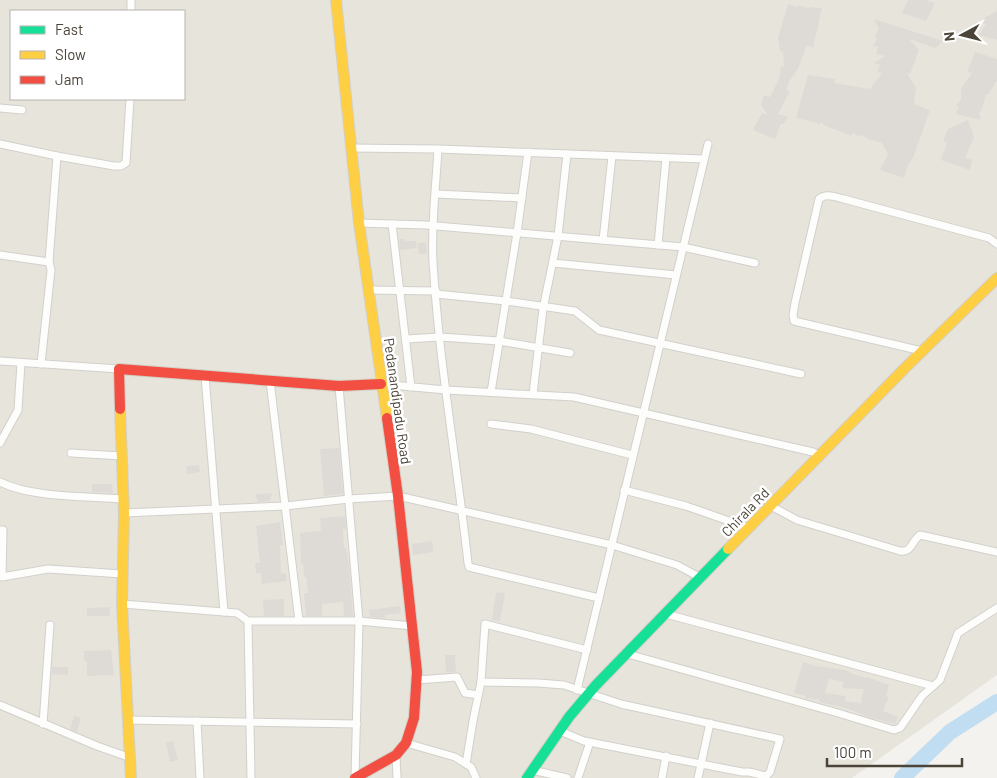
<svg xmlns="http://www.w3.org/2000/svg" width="997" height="778" viewBox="0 0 997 778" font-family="Barlow,sans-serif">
	<rect width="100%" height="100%" fill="#f4f2ee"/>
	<path fill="#e7e4dc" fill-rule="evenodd" d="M0 0H997V675L852 778H0ZM11 11H184V99H11Z"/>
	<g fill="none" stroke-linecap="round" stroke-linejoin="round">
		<path stroke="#c0ddf1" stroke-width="16" d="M902 778 950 732 997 702"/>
	</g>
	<g fill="#dedbd6" fill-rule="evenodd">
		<path d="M908 0H925L935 3 926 21 902 13Z"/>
		<path d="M788 4 798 7V5L810 9V7L822 8 813 48 807 45 798 69 790 80 786 90 790 91 778 114 788 117 783 124H781L775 139 753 130 762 113 768 115 761 105 764 95 770 97 779 79 781 66 784 67 783 52 780 51 778 38Z"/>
		<path d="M997 11V40L979 35 986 24 979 21Z"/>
		<path d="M874 19 943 41 935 48 909 39 919 50 910 74 907 73 916 88 914 104 930 110 913 158 908 165 904 178 880 170 888 154 882 143 872 140 871 141 862 135 861 137 852 133V136L826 126 821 122 820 125 814 122 796 118 808 75 835 79 834 83 870 89 882 73 877 72 880 65 874 63 885 56 876 54 878 47 873 46 877 38 874 37 879 29Z"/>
		<path d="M975 52 997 59V80L988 95H986L981 111 979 112 981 120 956 114 959 106 956 105 961 100V89L972 73 967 72Z"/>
		<path d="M968 120 974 137 965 158 972 160 970 170 941 160 947 143 943 142 948 129Z"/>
		<path d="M399 239H405L406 241H416L417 248 400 250Z"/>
		<path d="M418 243H426L427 254H419Z"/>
		<path d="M339 448 343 494 324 496 320 449Z"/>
		<path d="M199 465 200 472 187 474 186 466Z"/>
		<path d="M92 484H112L113 493 92 492Z"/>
		<path d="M272 493 270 501 258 502 255 494Z"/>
		<path d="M345 516 346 529H343L344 548H346L349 565 353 616H344L343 602 322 604V616H306L304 593H308L306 577H304L303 563 301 564 300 533 321 531 320 518Z"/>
		<path d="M280 522 283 545H280L281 574 286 573 287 581 262 584 261 573H256L255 563H260L256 526Z"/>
		<path d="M432 541 433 552 413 555 412 544Z"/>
		<path d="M496 592 505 593 500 621 492 620Z"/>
		<path d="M284 599V616H264L263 600Z"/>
		<path d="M400 606 401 613 385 615V618L370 617 369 610Z"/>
		<path d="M110 607V616H87V608Z"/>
		<path d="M111 650 114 675 87 676V661H84V651Z"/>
		<path d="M445 655H455L456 672H446Z"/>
		<path d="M803 662 816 666 845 670 853 674 866 678 867 677 889 685 886 696 889 697 883 711 898 717 895 724 868 717 846 708 819 702V699L813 700V698L806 699 805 696 794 693ZM829 679 844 682 842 688 864 689 861 703 845 701 846 696 825 693Z"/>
		<path d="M52 667H68V675L52 674Z"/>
		<path d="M74 716 81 718 77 732 70 729Z"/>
		<path d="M173 741 178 760 170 762 166 743Z"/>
	</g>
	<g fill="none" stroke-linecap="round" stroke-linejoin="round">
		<defs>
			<g id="street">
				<path d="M131 0V11"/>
				<path d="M0 108 22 110"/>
				<path d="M0 144 57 156"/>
				<path d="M351 148 438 149 704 159"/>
				<path d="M438 149C436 186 431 225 433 262 439 363 457 463 468 563L469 567 599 598"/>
				<path d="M436 194 522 198"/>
				<path d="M359 223 425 225 683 247 755 263"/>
				<path d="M392 224 411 387"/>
				<path d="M603 240 612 156"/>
				<path d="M658 245 666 158"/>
				<path d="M0 255 49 262"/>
				<path d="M553 263 676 275"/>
				<path d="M368 290 436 291"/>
				<path d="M436 294 506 301 575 311 599 330 801 374"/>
				<path d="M406 339 440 337 499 341 570 353"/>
				<path d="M922 351 794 321 793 315 795 303 819 199C826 193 835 197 844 199L989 238 997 244"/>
				<path d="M0 361 119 369"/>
				<path d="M41 364 51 270 49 262 57 156 114 166H121L126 163 130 99"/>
				<path d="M205 376 224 612"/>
				<path d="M270 381 299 621"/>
				<path d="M381 384 446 390 574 397 813 452 819 456"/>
				<path d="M339 386 359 621 355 777"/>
				<path d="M491 392 517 233 528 152"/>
				<path d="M533 394 543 309 558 236 567 154"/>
				<path d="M491 424 531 429 632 455"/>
				<path d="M0 443 18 410 21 363"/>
				<path d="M71 453 122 456"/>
				<path d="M0 482C32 498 87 496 123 499"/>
				<path d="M624 490 686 506 749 528"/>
				<path d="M771 506 797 520 900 551C912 553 912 540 920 535L997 552"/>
				<path d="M124 513 285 506 349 499 398 496 612 545 677 565 701 578"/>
				<path d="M0 530H3L2 577 48 569 122 574"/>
				<path d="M122 604 237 613 248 621H359L412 626"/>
				<path d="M666 614 933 686"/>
				<path d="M248 621 251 778"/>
				<path d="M628 654 838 713 894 730 900 728 922 696 940 680 958 633 997 608"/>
				<path d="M417 680 457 677 465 693 478 695"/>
				<path d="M481 682 538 683 564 685 621 704 780 739 770 772 766 776 749 772H742L584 741 560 731"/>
				<path d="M577 690 708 144"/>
				<path d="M0 705 97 746 131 758"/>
				<path d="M128 720 357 724"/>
				<path d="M197 721 200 778"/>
				<path d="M43 724 50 625"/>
				<path d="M406 743 455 757 471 767 476 778"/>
				<path d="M396 755 397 778"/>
				<path d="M466 764 473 721 481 682 485 624 587 650"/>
				<path d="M532 770 567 778"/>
				<path d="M578 778 590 742"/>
				<path d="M662 778 666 756"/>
				<path d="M698 778 710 723"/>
			</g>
			<path id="fast" d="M527 778 569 717 596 685 728 549"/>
			<g id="slow">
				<path d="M336 0 359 223 387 418"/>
				<path d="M120 409 124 513 122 604 131 778"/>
				<path d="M728 549 905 368 997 278"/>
			</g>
			<g id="jam">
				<path d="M120 409 119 369 339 386 381 384"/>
				<path d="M355 778 396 755 406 743 414 718 417 672 398 496 387 418"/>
			</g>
		</defs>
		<use href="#street" stroke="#d2d0cb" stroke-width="9"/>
		<use href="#fast" stroke="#d3cfc5" stroke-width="12"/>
		<use href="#slow" stroke="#d3cfc5" stroke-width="12"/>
		<use href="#jam" stroke="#d3cfc5" stroke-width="12"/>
		<use href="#street" stroke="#fdfdfc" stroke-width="7"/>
		<use href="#fast" stroke="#16e098" stroke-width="10"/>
		<use href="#slow" stroke="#ffcf43" stroke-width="10"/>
		<use href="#jam" stroke="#f24e42" stroke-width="10"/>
	</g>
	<g text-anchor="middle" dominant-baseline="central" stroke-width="5" stroke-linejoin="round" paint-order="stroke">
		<g font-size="14" fill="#4b4439" stroke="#fff">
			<text transform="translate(398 401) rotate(82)">Pedanandipadu Road</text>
			<text transform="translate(745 512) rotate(-46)">Chirala Rd</text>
		</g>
	</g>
	<rect x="10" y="10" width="175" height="90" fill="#ffffff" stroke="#b7b4b0"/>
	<rect x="20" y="26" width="25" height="8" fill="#16e098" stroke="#b7b4b0"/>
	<text x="55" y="35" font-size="15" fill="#4b4439">Fast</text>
	<rect x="20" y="51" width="25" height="8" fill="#ffcf43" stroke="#b7b4b0"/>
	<text x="55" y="60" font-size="15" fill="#4b4439">Slow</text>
	<rect x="20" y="76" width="25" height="8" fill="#f24e42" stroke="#b7b4b0"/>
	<text x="55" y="85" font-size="15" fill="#4b4439">Jam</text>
	<g transform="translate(962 35) rotate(263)" stroke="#ffffff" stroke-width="4" paint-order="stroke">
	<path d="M0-4L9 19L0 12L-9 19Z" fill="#4b4439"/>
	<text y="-8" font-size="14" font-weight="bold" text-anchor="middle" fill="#4b4439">N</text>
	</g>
	<path d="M827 758v8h135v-8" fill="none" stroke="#4b4439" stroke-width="2.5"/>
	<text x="834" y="758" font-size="15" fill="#4b4439" stroke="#ffffff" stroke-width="4" paint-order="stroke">100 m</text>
</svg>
